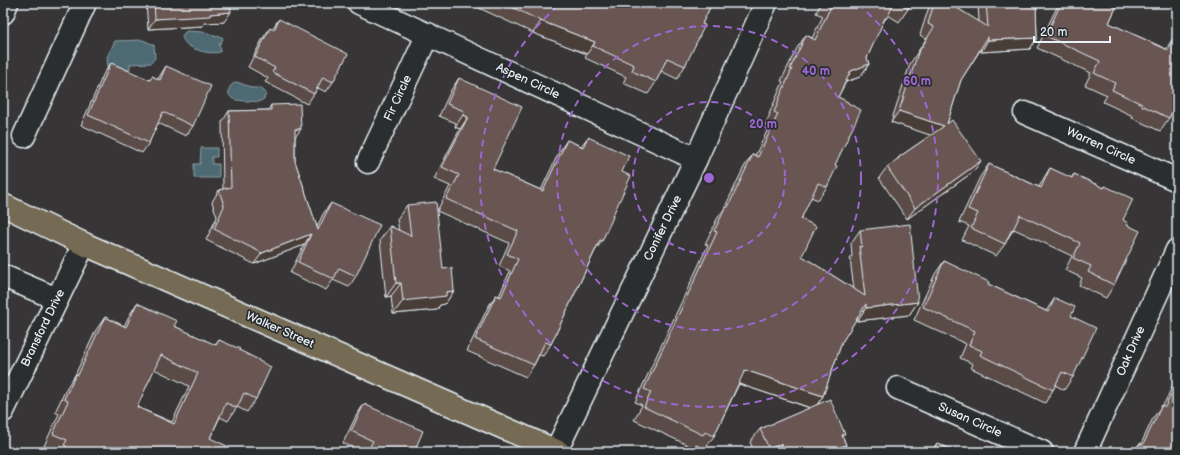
<svg xmlns="http://www.w3.org/2000/svg" width="1180" height="455" viewBox="0 0 1180 455" font-family="'Balsamiq Sans',sans-serif">
	<rect width="100%" height="100%" fill="#373535"/>
	<filter id="ink" filterUnits="userSpaceOnUse"><feTurbulence type="fractalNoise" baseFrequency=".025" numOctaves="2"/><feDisplacementMap in="SourceGraphic" scale="8" xChannelSelector="R" yChannelSelector="G"/><feConvolveMatrix kernelMatrix="1 2 1 2 8 2 1 2 1" color-interpolation-filters="sRGB"/></filter>
	<g filter="url(#ink)">
		<g fill="#4e6a73" stroke="#8ca0a8">
			<path d="M188 31C198 32 208 31 216 37L218 36 222 37 223 39 219 45 221 50 220 52C210 55 183 49 182 36L185 32Z"/>
			<path d="M143 40 154 45 155 58 151 63 130 64V70H108L107 57 115 41Z"/>
			<path d="M237 82 253 88H261L266 93 264 99 259 102C254 101 236 101 233 99 225 94 229 84 237 82Z"/>
			<path d="M201 148H217V157H212V164H219V178H194V164H200Z"/>
		</g>
		<g fill="none" stroke-linecap="round" stroke-linejoin="round">
			<defs>
				<g id="minor">
					<path d="M359 3 696 159"/>
					<path d="M3 13 7 3"/>
					<path d="M1025 113 1177 180"/>
					<path d="M24 136 85 3"/>
					<path d="M368 162 428 34"/>
					<path d="M3 276 57 299"/>
					<path d="M898 388 1042 452"/>
					<path d="M3 411 84 244"/>
					<path d="M556 451 696 159 766 3"/>
					<path d="M1085 452 1177 250"/>
				</g>
				<path id="major" d="M3 205 84 244 559 452"/>
			</defs>
			<use href="#minor" stroke="#e8f1f8" stroke-width="25"/>
			<use href="#major" stroke="#e8f1f8" stroke-width="25"/>
			<use href="#minor" stroke="#2a2d2e" stroke-width="22"/>
			<use href="#major" stroke="#756b52" stroke-width="22"/>
		</g>
		<g fill="#5a4b47" stroke="#e8f1f8" fill-rule="evenodd">
			<path d="M146 3H230L224 22 204 23 203 26 148 29Z"/>
			<path d="M468 3H712L702 24 685 66 677 79 661 71 656 82 648 94 623 83 626 77 585 58 587 54 533 33Z"/>
			<path d="M821 3H911L908 9 899 22 888 15 881 26 867 58 869 64 860 77 846 82 838 97 848 103 835 165 827 187 818 200 811 197 801 219 802 256 854 289 850 259 852 256 851 243 860 230 918 302 909 315 857 321V318L842 342 823 396 818 404 843 437 846 445 841 452H754L750 442 760 429 810 408 739 384 714 436 705 449 696 445 694 448 634 420 642 405 635 402 708 245 705 244 717 219 724 209 744 167 753 154 755 156 769 127 765 125 770 114H769L783 82 781 81 797 48 806 35 812 38 823 16 816 13Z"/>
			<path d="M932 3H949L979 22 978 3H1036L1037 38 1030 49 981 52V49L961 80 947 124 973 172 907 219 879 178 887 167 896 161 899 157 931 135 891 122 910 64 926 39 920 35 929 7Z"/>
			<path d="M1059 3H1118L1109 23 1166 49 1175 35 1177 36V114L1172 112 1169 118 1160 131 1132 118 1133 116 1103 102 1107 95 1085 85 1091 73 1037 48Z"/>
			<path d="M279 19 333 82 326 92 318 88 314 94 307 104 265 82 268 78 248 67 263 38 270 28 272 29Z"/>
			<path d="M111 63 149 80 152 76 158 79 166 66 193 126 186 136 158 123 149 143 142 153 81 125 104 73Z"/>
			<path d="M459 78 493 169 541 190 559 152 567 140 581 146 588 137 622 172 612 217 602 241 595 251 551 344 543 356 539 355 534 365 526 377 467 351 488 307 496 295 499 296 510 271 499 266 509 243 437 211 450 186 434 179 460 129 455 127 456 123 439 116 451 90Z"/>
			<path d="M271 105 295 137V161L317 227 323 214 331 203 356 276 349 287 333 280 326 290 290 273 304 245 254 264 206 240 217 217 212 202 219 190 223 189 222 122 229 111 268 110Z"/>
			<path d="M989 164 1039 187 1042 181 1050 168 1071 178 1074 174 1103 188 1105 186 1123 220 1127 225 1114 285 1106 298 1079 285 1082 278 1065 270 1072 256 1014 229 1008 238 1005 244 996 256 962 240 969 226 959 222 980 177Z"/>
			<path d="M407 205 443 269 454 291 445 304 440 305 437 310 393 314 391 296 386 297 380 240 390 226 399 231 397 219Z"/>
			<path d="M944 261 988 284 1046 311 1055 298 1071 316 1073 377 1064 390 1055 385 1053 390 1045 403 971 368 973 364 960 358 966 344 914 320 935 274Z"/>
			<path d="M137 303 174 326 215 345 219 340 259 361 256 399 247 412 237 407 228 421 220 417 210 438 224 452H56L44 446 59 414 55 412 67 387 75 375 96 330 105 317 124 326 129 316ZM154 369 189 386 172 422 137 407Z"/>
			<path d="M1177 376V452H1133L1139 444H1141L1153 418 1162 405V406L1165 402Z"/>
			<path d="M364 404 414 452H363L343 443 356 416Z"/>
			<path d="M937 443 957 452H931Z"/>
		</g>
		<g fill="#4a3d39" stroke="#e8f1f8">
			<path d="M231 12 224 22 204 23 203 26 148 29 155 19Z"/>
			<path d="M541 21 595 42 587 54 533 33Z"/>
			<path d="M1037 38 1030 49 981 52 988 40Z"/>
			<path d="M869 64 860 77 842 83 851 71Z"/>
			<path d="M899 111 944 126 936 137 891 122Z"/>
			<path d="M463 115 468 117 460 129 455 127Z"/>
			<path d="M295 129H301L293 140Z"/>
			<path d="M981 161 973 172 907 219 915 208Z"/>
			<path d="M311 234 304 245 254 264 262 253Z"/>
			<path d="M396 283H401L391 296 386 297Z"/>
			<path d="M454 291 445 304 440 305 437 310 393 314 403 301 446 292Z"/>
			<path d="M918 302 909 315 857 321 866 308Z"/>
			<path d="M745 370 823 396 814 409 736 383Z"/>
			<path d="M781 444 775 452H767L769 449Z"/>
			<path d="M846 445 841 452H829Z"/>
		</g>
		<g fill="#695752" stroke="#e8f1f8" fill-rule="evenodd">
			<path d="M154 3H230L231 12 210 14V16L155 19Z"/>
			<path d="M503 3H712L702 24 705 25 685 66 667 58 656 82 632 71 634 65 593 46 595 42 541 21Z"/>
			<path d="M831 3H894L887 18H885L867 58 869 64 851 71 838 97 848 102V103L861 110 835 165 837 166 827 187 818 183 801 219 816 226 802 256 865 296 859 246 862 247 860 230 910 224 918 302 866 308V304L842 342 823 396 745 370 714 436 705 432 703 435 644 407 651 392 644 389 717 232 714 231 726 207H728L753 154 758 157 778 114 774 112 779 101H778L792 69H790L806 35 815 40 832 4Z"/>
			<path d="M899 3H910L908 9Z"/>
			<path d="M934 3H949L988 27 986 3H1036L1037 38 988 40V37L961 80 947 124 952 120 981 161 915 208 887 167 899 158V157L944 126 899 111 918 53 934 27 928 24Z"/>
			<path d="M1061 3H1118L1109 23 1168 50 1175 35 1177 36V102L1169 118 1141 105 1142 104 1112 90 1115 83 1094 73 1100 61 1046 36Z"/>
			<path d="M279 19 348 54 333 82 323 77 314 94 272 72 275 68 255 57 270 28 274 30Z"/>
			<path d="M111 63 150 80 152 76 160 80 166 66 211 86 193 126 163 112 149 143 88 115Z"/>
			<path d="M459 78 522 107 493 169 543 191 567 140 583 147 588 137 629 156 622 172 631 176 612 217H613L602 241 600 240 551 344 545 342 534 365 475 339 496 295 501 297 518 259 507 254 518 231 446 199 459 175 442 167 468 117 463 115 464 111 447 104Z"/>
			<path d="M300 104 301 129H295V161L318 230 331 203 380 225 356 276 339 268 334 279 298 262 311 234 262 253 214 229 224 206 219 190 231 187 229 111 271 110V105Z"/>
			<path d="M989 164 1041 188 1050 168 1072 178 1074 174 1104 188 1105 186 1133 199 1123 220 1128 223 1127 225 1140 231 1114 285 1088 272 1091 266 1073 258 1080 243 1020 215 1013 230 1012 229 1005 244 971 228 978 213 968 209Z"/>
			<path d="M436 202 443 269 452 268 454 291 446 292V296L403 301 401 283H396L390 226 411 236 407 205Z"/>
			<path d="M944 261 989 282 988 284 1048 312 1055 298 1075 307 1071 316 1096 328 1073 377 1062 372 1053 390 980 355 982 351 969 345 975 331 923 307Z"/>
			<path d="M137 303 177 321 174 326 216 345 219 340 240 349 239 350 259 360V361L271 367 256 399 244 393 237 408 226 403 210 438 227 446 224 452H63L66 446 64 445 67 440 53 434 68 401 64 399 76 374 78 375 105 317 126 327ZM161 355 198 373 174 424 137 407Z"/>
			<path d="M1177 382V452H1135L1139 444 1143 445 1162 405 1165 407Z"/>
			<path d="M830 399 845 434 842 435 846 445 829 452H784L781 444 769 449 760 429Z"/>
			<path d="M364 404 423 431 414 452H367L373 441 351 431Z"/>
			<path d="M937 443 957 452H933Z"/>
			<path d="M472 447 483 452H470Z"/>
		</g>
	</g>
	<g fill="none" stroke="#9c67d0" stroke-width="2" stroke-dasharray="7 5">
		<circle cx="709" cy="178" r="76"/>
		<circle cx="709" cy="178" r="152"/>
		<path d="M858 4A229 229 0 1 1 560 4"/>
	</g>
	<g text-anchor="middle" dominant-baseline="central" stroke-width="3.5" stroke-linejoin="round" paint-order="stroke">
		<g font-size="12" fill="#e8f1f8" stroke="#2a2d2e">
			<text transform="translate(528 81) rotate(25)">Aspen Circle</text>
			<text transform="translate(398 98) rotate(-65)">Fir Circle</text>
			<text transform="translate(1101 146) rotate(24)">Warren Circle</text>
			<text transform="translate(663 228) rotate(-64)">Conifer Drive</text>
			<text transform="translate(43 328) rotate(-64)">Bransford Drive</text>
			<text transform="translate(280 330) rotate(24)">Walker Street</text>
			<text transform="translate(1131 351) rotate(-66)">Oak Drive</text>
			<text transform="translate(970 420) rotate(24)">Susan Circle</text>
		</g>
	</g>
	<circle cx="709" cy="178" r="6" fill="#9c67d0" stroke="#2a2d2e" stroke-width="2"/>
	<g font-size="12" text-anchor="middle" font-weight="bold" fill="#9c67d0" stroke="#2a2d2e" stroke-width="3.5" stroke-linejoin="round" paint-order="stroke">
		<text x="816" y="75">40 m</text>
		<text x="917" y="85">60 m</text>
		<text x="763" y="128">20 m</text>
	</g>
	<rect width="1180" height="455" fill="none" stroke="#2a2d2e" stroke-width="16"/>
	<rect x="8" y="8" width="1164" height="439" fill="none" stroke="#e8f1f8" stroke-width="1.5" filter="url(#ink)"/>
	<path d="M1034 36v6h76v-6" fill="none" stroke="#e8f1f8" stroke-width="2"/>
	<text x="1040" y="36" font-size="12" fill="#e8f1f8" stroke="#2a2d2e" stroke-width="3" paint-order="stroke">20 m</text>
</svg>
